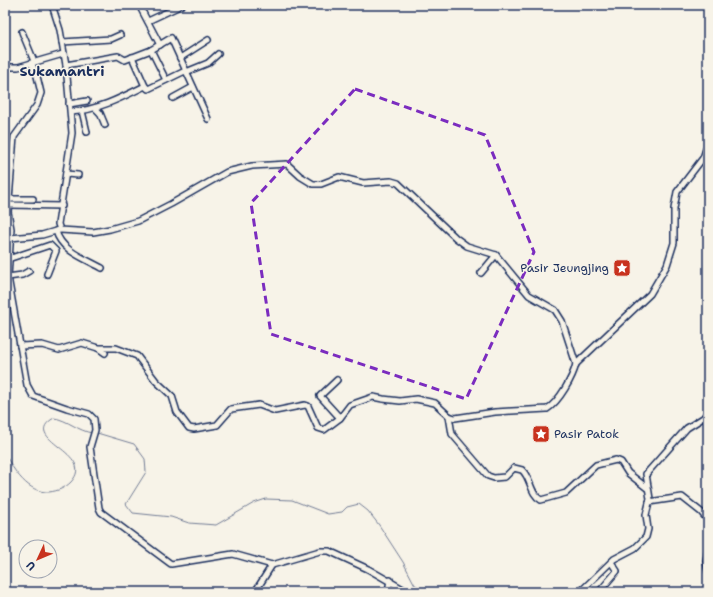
<svg xmlns="http://www.w3.org/2000/svg" width="713" height="597" viewBox="0 0 713 597" font-family="'Shantell Sans',sans-serif">
	<rect width="100%" height="100%" fill="#f7f3e8"/>
	<filter id="ink" filterUnits="userSpaceOnUse"><feTurbulence type="fractalNoise" baseFrequency=".025" numOctaves="2"/><feDisplacementMap in="SourceGraphic" scale="8" xChannelSelector="R" yChannelSelector="G"/><feConvolveMatrix kernelMatrix="1 2 1 2 8 2 1 2 1" color-interpolation-filters="sRGB"/></filter>
	<g filter="url(#ink)">
		<g fill="none" stroke-linecap="round" stroke-linejoin="round">
			<g stroke="#727c95" stroke-width="1">
				<path d="M97 433 134 444 145 459 146 472 126 504 133 513 171 517 189 523 216 525 254 503 266 499 292 500 328 514 342 512 347 507 359 504 368 511 379 525 403 562 415 585 426 591 448 592"/>
				<path d="M5 454C14 471 28 493 49 492 58 491 65 488 71 482 98 453 18 439 54 418 68 420 78 431 92 433"/>
			</g>
			<defs>
				<g id="minor">
					<path d="M52 5 60 30 66 65 118 56 125 60 151 50 171 38 208 119"/>
					<path d="M139 5 160 45"/>
					<path d="M148 21 182 5"/>
					<path d="M22 32 34 61"/>
					<path d="M62 42 111 39 120 35"/>
					<path d="M151 50 166 80"/>
					<path d="M132 57 145 86"/>
					<path d="M180 58 208 40"/>
					<path d="M31 63 36 72 41 93 37 105 14 137 8 212 11 229 8 277 27 385 33 396 67 408 89 414 94 419 95 430 90 447 99 508 101 512 171 564 233 554 272 565 320 551H329L368 569 408 592"/>
					<path d="M66 65 72 133 58 224 60 230 93 232 110 229 138 221 171 204 227 172 252 166 287 164 300 176 313 184H321L339 177 363 183 391 181 398 183 456 238 467 246 496 255 529 295 555 310 562 321 576 364"/>
					<path d="M5 67H18L63 54"/>
					<path d="M186 72 208 63 218 54"/>
					<path d="M173 98 193 87"/>
					<path d="M69 104 87 101"/>
					<path d="M95 108 100 113 105 125"/>
					<path d="M82 111 87 132"/>
					<path d="M71 112C98 110 121 98 145 86L148 89 185 71"/>
					<path d="M66 174 78 175"/>
					<path d="M9 199H33"/>
					<path d="M9 205 62 206"/>
					<path d="M56 231C61 251 86 259 102 268"/>
					<path d="M10 238 42 235 59 230"/>
					<path d="M8 259 50 245 56 251 47 274"/>
					<path d="M481 273 496 255"/>
					<path d="M8 277 22 275 29 271"/>
					<path d="M20 346 42 345 59 350 82 343 98 348 105 353"/>
					<path d="M98 348H116L137 356 156 381 172 396 177 412 189 428 194 429 217 425 231 409 259 405 275 411 305 405 308 406 318 428 324 430 340 418 350 405 373 397 383 399 400 401 416 399 435 403 449 416 455 418 495 412 547 409C559 402 573 377 576 364L650 294 667 265 674 243V209L677 192 703 158 708 143"/>
					<path d="M337 380 320 396 340 418"/>
					<path d="M449 416 452 434 488 476 494 478 505 477 514 468 522 470C531 478 530 494 541 500L566 493 596 465 616 460 621 462 628 473 647 488"/>
					<path d="M649 502 682 497 701 512 708 520"/>
					<path d="M708 550 706 561 708 571"/>
					<path d="M581 591 614 559 635 548 646 537 648 529 646 515 650 499 646 474 687 428 703 418 708 412"/>
					<path d="M255 592 272 565"/>
					<path d="M388 592 390 580"/>
					<path d="M599 592 617 571 611 562"/>
				</g>
			</defs>
			<use href="#minor" stroke="#1b2f5e" stroke-width="8"/>
			<use href="#minor" stroke="#f7f3e8" stroke-width="5"/>
		</g>
	</g>
	<path fill="none" stroke="#7b2cbf" stroke-width="3" stroke-dasharray="8 5" stroke-linejoin="round" d="M355 89 485 135 534 252 466 399 271 334 251 203Z"/>
	<defs>
		<symbol id="sight-square" viewBox="-11 -11 22 22"><rect x="-9" y="-9" width="18" height="18" rx="4" fill="#c8321e" stroke="#f7f3e8"/><path d="M0-6L1.8-2.2L6-1.7L2.9 1.2L3.7 5.4L0 3.3L-3.7 5.4L-2.9 1.2L-6-1.7L-1.8-2.2Z" fill="#fff"/></symbol>
	</defs>
	<g fill-rule="evenodd">
		<use href="#sight-square" x="612" y="258" width="20" height="20"/>
		<use href="#sight-square" x="531" y="424" width="20" height="20"/>
	</g>
	<g text-anchor="middle" dominant-baseline="central" stroke-width="3" stroke-linejoin="round" paint-order="stroke">
		<g font-size="12" fill="#1b2f5e" stroke="#f7f3e8" text-anchor="end">
			<text x="609" y="268">Pasir Jeungjing</text>
			<text x="554" y="434" text-anchor="start">Pasir Patok</text>
		</g>
		<g font-size="14" font-weight="bold" fill="#1b2f5e" stroke="#f7f3e8">
			<text x="62" y="71">Sukamantri</text>
		</g>
	</g>
	<rect width="713" height="597" fill="none" stroke="#f7f3e8" stroke-width="20"/>
	<rect x="10" y="10" width="693" height="577" fill="none" stroke="#1b2f5e" stroke-width="1.5" filter="url(#ink)"/>
	<g transform="translate(38 559) rotate(226)"><circle r="19" fill="#f7f3e8" stroke="#9fa5b1"/>
	<path d="M0-3L7 15L0 10L-7 15Z" fill="#c8321e"/>
	<text y="-6" font-size="11" font-weight="bold" text-anchor="middle" fill="#1b2f5e">U</text>
	</g>
</svg>
